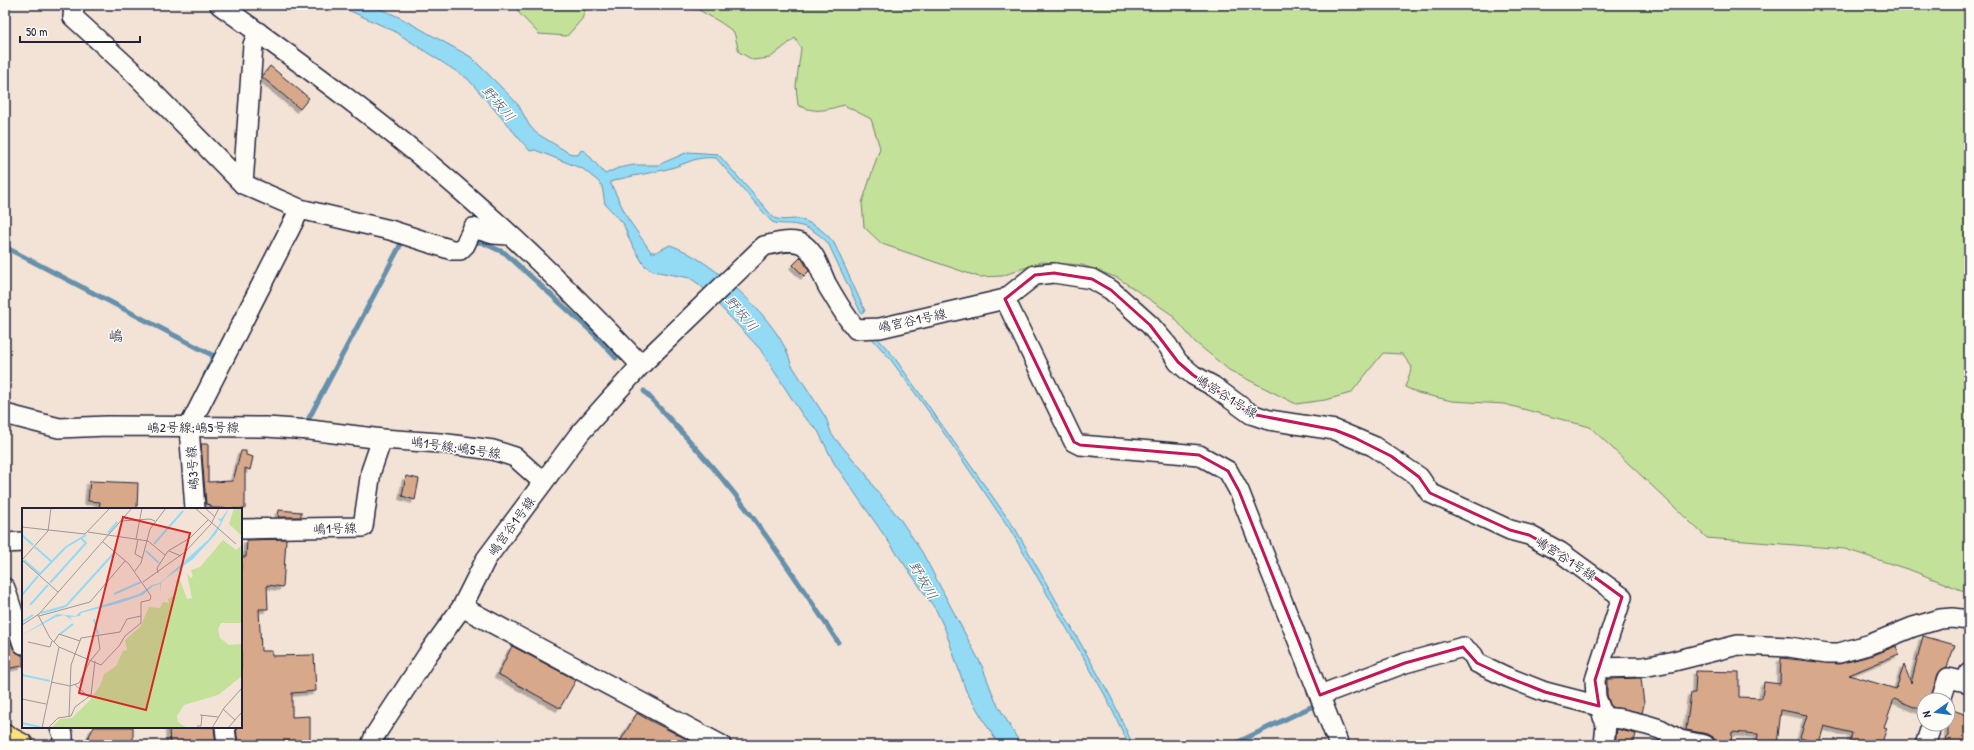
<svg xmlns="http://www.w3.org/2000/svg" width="1974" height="750" viewBox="0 0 1974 750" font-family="'Patrick Hand','Klee One',sans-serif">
	<defs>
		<filter id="shadow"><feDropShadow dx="-3.5" dy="3.5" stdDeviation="0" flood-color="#0004"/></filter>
	</defs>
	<rect width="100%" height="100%" fill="#f2e3d6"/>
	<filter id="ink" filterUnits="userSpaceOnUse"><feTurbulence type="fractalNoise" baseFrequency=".025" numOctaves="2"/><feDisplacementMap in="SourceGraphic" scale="8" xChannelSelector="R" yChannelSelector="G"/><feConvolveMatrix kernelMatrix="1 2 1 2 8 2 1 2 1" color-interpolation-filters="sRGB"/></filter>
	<g filter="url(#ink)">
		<g fill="#c3e199" stroke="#72826a">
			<path d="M517 5H587L582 19 567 36 539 34 518 12Z"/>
			<path d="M673 5H1969V593L1913 571 1845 549 1707 538 1590 427 1504 404 1452 401 1418 393 1405 387 1412 367 1402 354 1383 353 1351 393 1325 400 1296 404 1229 370 1195 342 1171 314 1118 278 1082 265 1041 262 1002 276 979 277 882 244 864 227 862 203 880 148 871 119 844 105C825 110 816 114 798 105L796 86 801 48 795 38 770 58 753 60 739 52 734 32 720 22 699 10Z"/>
		</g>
		<g fill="#93daf5" stroke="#6690ab">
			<path d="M337 5H371L399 17 471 57 512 98 519 106 529 125 536 133 569 153 578 155 581 150 585 151 605 174 618 168 634 165H658L688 152 718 154 774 218C781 221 789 219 796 219 810 220 826 232 834 243L865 311 861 313 829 245C822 235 809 227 797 225 788 223 780 225 772 222L716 158C695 156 689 163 671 168 651 174 630 175 610 182L628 219 651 252H656L670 245C710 258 782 322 791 364L826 418 832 435 866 474 873 486 900 519 922 552 982 666 995 700 1021 745H1001L995 739 966 691 945 629 936 610 834 463 818 431 803 416 760 349 700 285 690 278 653 271 644 265 630 241 623 223 605 204 602 186 599 182 583 169 535 150 530 151 468 79 394 31Z"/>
			<path d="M875 335 894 357 1016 530 1111 697 1133 745H1129L1105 695 1011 531 937 423 891 360 870 336Z"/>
		</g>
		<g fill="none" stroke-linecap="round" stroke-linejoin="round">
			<g stroke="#6690ab" stroke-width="5">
				<path d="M471 243 481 242 505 253 594 334 616 358"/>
				<path d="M5 247 214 356 205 375"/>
				<path d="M644 391C680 430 716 469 748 511 780 554 809 598 838 642"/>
				<path d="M308 420 403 240"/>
				<path d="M386 741 394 745"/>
				<path d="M1232 745 1315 705"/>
			</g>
		</g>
		<g fill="#d8a88a" stroke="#22223b" filter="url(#shadow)">
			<path d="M270 66 309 98 300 109 262 77Z"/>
			<path d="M801 257 809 271 804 276 793 265Z"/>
			<path d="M201 444H208V482L233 481 241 451H246V455L253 457 250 470 245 468V509L211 508V505L206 504Z"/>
			<path d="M406 476 419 479 415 500 402 496Z"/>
			<path d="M90 481 138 483 137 509H99L100 502 88 501Z"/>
			<path d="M279 510 301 512V517H278Z"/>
			<path d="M286 539 283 587 267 585 268 609H259L261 651H272V656L314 655 316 691 292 693V717L310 716V741L267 742 268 745H238L236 727H241V557H246L247 540Z"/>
			<path d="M5 624 13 648 16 652 23 656V666L5 669Z"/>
			<path d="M1923 636 1955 645 1947 667 1941 670 1938 674 1930 700H1924V711L1894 699 1884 727 1887 728 1881 745H1849L1852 733 1824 726 1819 743 1800 738 1807 715 1781 710 1777 745H1757L1758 734 1732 732 1731 745H1727L1716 743 1713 737 1708 734 1686 730 1691 693H1695L1696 671 1739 672V697L1762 698 1764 682 1780 684 1781 658 1839 664 1874 655 1896 646 1899 654 1849 675 1896 689 1904 665 1911 683Z"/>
			<path d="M512 646 576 680 560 708 498 674Z"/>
			<path d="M1641 678 1644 704 1642 713 1611 707 1607 695V679Z"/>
			<path d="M1948 708 1969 716V745H1952L1945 739 1948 736Z"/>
			<path d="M637 713 647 719 698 745H618Z"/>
			<path d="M94 727H133V745H84Z"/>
			<path d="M169 727H214L216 745H170Z"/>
			<path d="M1617 729 1636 734 1633 745H1615Z"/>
		</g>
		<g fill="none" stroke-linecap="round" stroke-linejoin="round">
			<defs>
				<g id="minor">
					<path d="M71 5 74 8 73 17 131 70 243 184 300 209 390 230 452 250H460L465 245 473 228 493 234 509 235"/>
					<path d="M220 5C305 66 389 127 467 196 528 249 585 306 641 365"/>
					<path d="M243 184 253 45 258 32"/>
					<path d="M1005 299 1074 442 1080 445 1199 455 1228 471 1239 491 1339 745"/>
					<path d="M5 414 59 428 107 426 266 427 310 430 382 439 440 443 493 450 515 457 543 482"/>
					<path d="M195 509 189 427 300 209"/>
					<path d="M241 529 363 527 371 471 382 439"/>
					<path d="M5 543 23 542"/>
					<path d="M5 588 23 644"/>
					<path d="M462 607 721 745"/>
					<path d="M1599 668 1643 667 1670 662 1738 645 1789 647 1827 653H1839L1871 644 1913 627 1940 619 1952 618 1969 620"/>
					<path d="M1320 695 1405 663 1463 647 1473 655 1477 663 1507 677 1545 692 1599 706"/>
					<path d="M1941 700 1948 678 1966 682 1969 673"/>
					<path d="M1603 717 1622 719 1647 725 1660 729 1680 740 1705 745"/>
					<path d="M60 727 63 735V745"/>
					<path d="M225 727 227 745"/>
					<path d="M371 745 375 735 428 654 462 607 486 559 580 433 641 365 764 246C776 243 793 238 804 245 817 255 820 271 827 285 836 300 844 315 856 329L880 328 1005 299 1035 275 1054 273 1092 279 1111 290 1150 325 1168 346 1178 362 1193 375 1213 386 1251 414 1269 420 1335 430 1373 446 1419 477 1430 493 1510 530 1529 535 1560 552 1622 597 1595 680 1596 697 1606 724 1604 745"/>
					<path d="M1925 745 1932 724"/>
				</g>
				<path id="major" d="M5 736 22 745"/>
			</defs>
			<use href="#minor" stroke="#22223b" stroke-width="22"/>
			<use href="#major" stroke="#22223b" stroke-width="25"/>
			<use href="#minor" stroke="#fdfcf7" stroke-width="19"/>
			<use href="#major" stroke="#fae180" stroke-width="22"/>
		</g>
	</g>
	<path fill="none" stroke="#c2185b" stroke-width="3" stroke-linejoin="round" d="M1054 273 1092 279 1111 290 1150 325 1178 362 1193 375 1251 414 1335 430 1355 438 1391 456 1419 477 1430 493 1510 530 1529 535 1560 552 1622 597 1595 680 1599 706 1545 692 1507 677 1477 663 1463 647 1405 663 1320 695 1239 491 1228 471 1199 455 1080 445 1074 442 1005 299 1035 275Z"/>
	<g text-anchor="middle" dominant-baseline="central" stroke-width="3" stroke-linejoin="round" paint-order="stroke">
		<g font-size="13" fill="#22223b" stroke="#fdfcf7">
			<text transform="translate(912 320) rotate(-12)">嶋宮谷1号線</text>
			<text transform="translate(1227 396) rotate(32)">嶋宮谷1号線</text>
			<text x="193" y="427">嶋2号線;嶋5号線</text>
			<text transform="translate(456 447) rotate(8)">嶋1号線;嶋5号線</text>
			<text transform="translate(192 468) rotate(-94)">嶋3号線</text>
			<text transform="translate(511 526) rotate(-54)">嶋宮谷1号線</text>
			<text transform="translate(335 528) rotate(-2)">嶋1号線</text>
			<text transform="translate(1566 558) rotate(33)">嶋宮谷1号線</text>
		</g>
		<g font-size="14" font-style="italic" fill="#445973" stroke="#fdfcf7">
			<text transform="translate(499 103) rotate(49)">野坂川</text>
			<text transform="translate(742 313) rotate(50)">野坂川</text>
			<text transform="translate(924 580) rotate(60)">野坂川</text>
		</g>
		<g font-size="15" fill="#22223b" stroke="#fdfcf7">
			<text x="116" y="335">嶋</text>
		</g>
	</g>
	<g transform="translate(22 508)">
		<rect width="220" height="220" fill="#f2e3d6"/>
		<path d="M212 0H220V28L207 16ZM201 32 214 42 220 37V115H199L196 121 198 130 207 137 220 136V168L196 187 162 197 155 208 156 214 165 220H29L38 211 50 210 67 193 78 178 82 166 94 158 101 143 105 142 103 132 118 119 127 99 138 100 141 94 147 95 146 91 151 88 156 79 153 73 158 72 165 91 170 90 165 66 169 70 171 68 169 62 178 59Z" fill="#c3e199"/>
		<path d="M207 0 194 26 171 51 143 71 139 75 138 86 128 94 121 95 128 94 138 86V76L131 78 121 87 98 95 59 105 58 108 48 109 50 112 42 107 34 109 0 127 35 106 54 108 58 104 117 86 130 77 138 75 187 31 199 14 195 10 199 11Z" fill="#93daf5"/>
		<path fill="none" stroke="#93daf5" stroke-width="2" d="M86 25 95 14M0 27 11 37M132 36 161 3M13 39 30 54M124 43 137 55M2 52 18 66 44 39 64 27M28 75 64 35 59 30M92 86 119 74M0 87 16 68M8 97 26 77M19 105 44 98 93 44M72 111 76 126M0 114 11 107M38 126 51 116M0 167 28 173M0 215 18 219"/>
		<path fill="none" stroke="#9f9698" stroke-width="1" d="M173 0 214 36M183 0 193 9M99 13 128 11 133 13M0 19 63 26 88 0M66 24 126 33 143 47M114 31 120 0M116 31 113 46 120 50M147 43 159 48M0 52 26 23 29 0M0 52 36 84M113 63 119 55 128 21 144 0M136 65 135 60 146 43 168 30 186 12M121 74 163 44 189 16 197 0M16 107 28 130 37 139 20 220M17 108 68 94 103 53M0 117 17 106 110 0M6 134 28 139 30 133M32 134 37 126 58 133M37 139 79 157 97 138 103 128 119 115V94L128 92 129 88 107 56 81 34M69 152 78 141 76 128M29 174 48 178 57 175 68 153M52 176 67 189M0 191 24 196M201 201 213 212M178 207 196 209M47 208 49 157 59 130 98 124 105 111 119 108M175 218H179L180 207M26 220 36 210 49 208 53 199 69 187 73 153M190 220 202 200 220 180M206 220 220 204"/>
		<path fill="#d62828" fill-opacity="0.15" stroke="#d62828" stroke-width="2" d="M101 9 168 25 124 202 57 185Z"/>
		<rect width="220" height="220" fill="none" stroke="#22223b" stroke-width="2"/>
	</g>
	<rect width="1974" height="750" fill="none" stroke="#fdfcf7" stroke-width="20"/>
	<rect x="10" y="10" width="1954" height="730" fill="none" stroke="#22223b" stroke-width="1.5" filter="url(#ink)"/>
	<g transform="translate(1936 712) rotate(256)"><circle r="19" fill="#fdfcf7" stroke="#a5a5ac"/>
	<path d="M0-3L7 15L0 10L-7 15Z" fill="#1f6fb2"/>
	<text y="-6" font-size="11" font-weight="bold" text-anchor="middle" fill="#22223b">N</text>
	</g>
	<path d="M20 36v6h120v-6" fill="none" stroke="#22223b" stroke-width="2"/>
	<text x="26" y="36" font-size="12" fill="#22223b" stroke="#fdfcf7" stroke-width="3" paint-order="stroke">50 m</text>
</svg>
